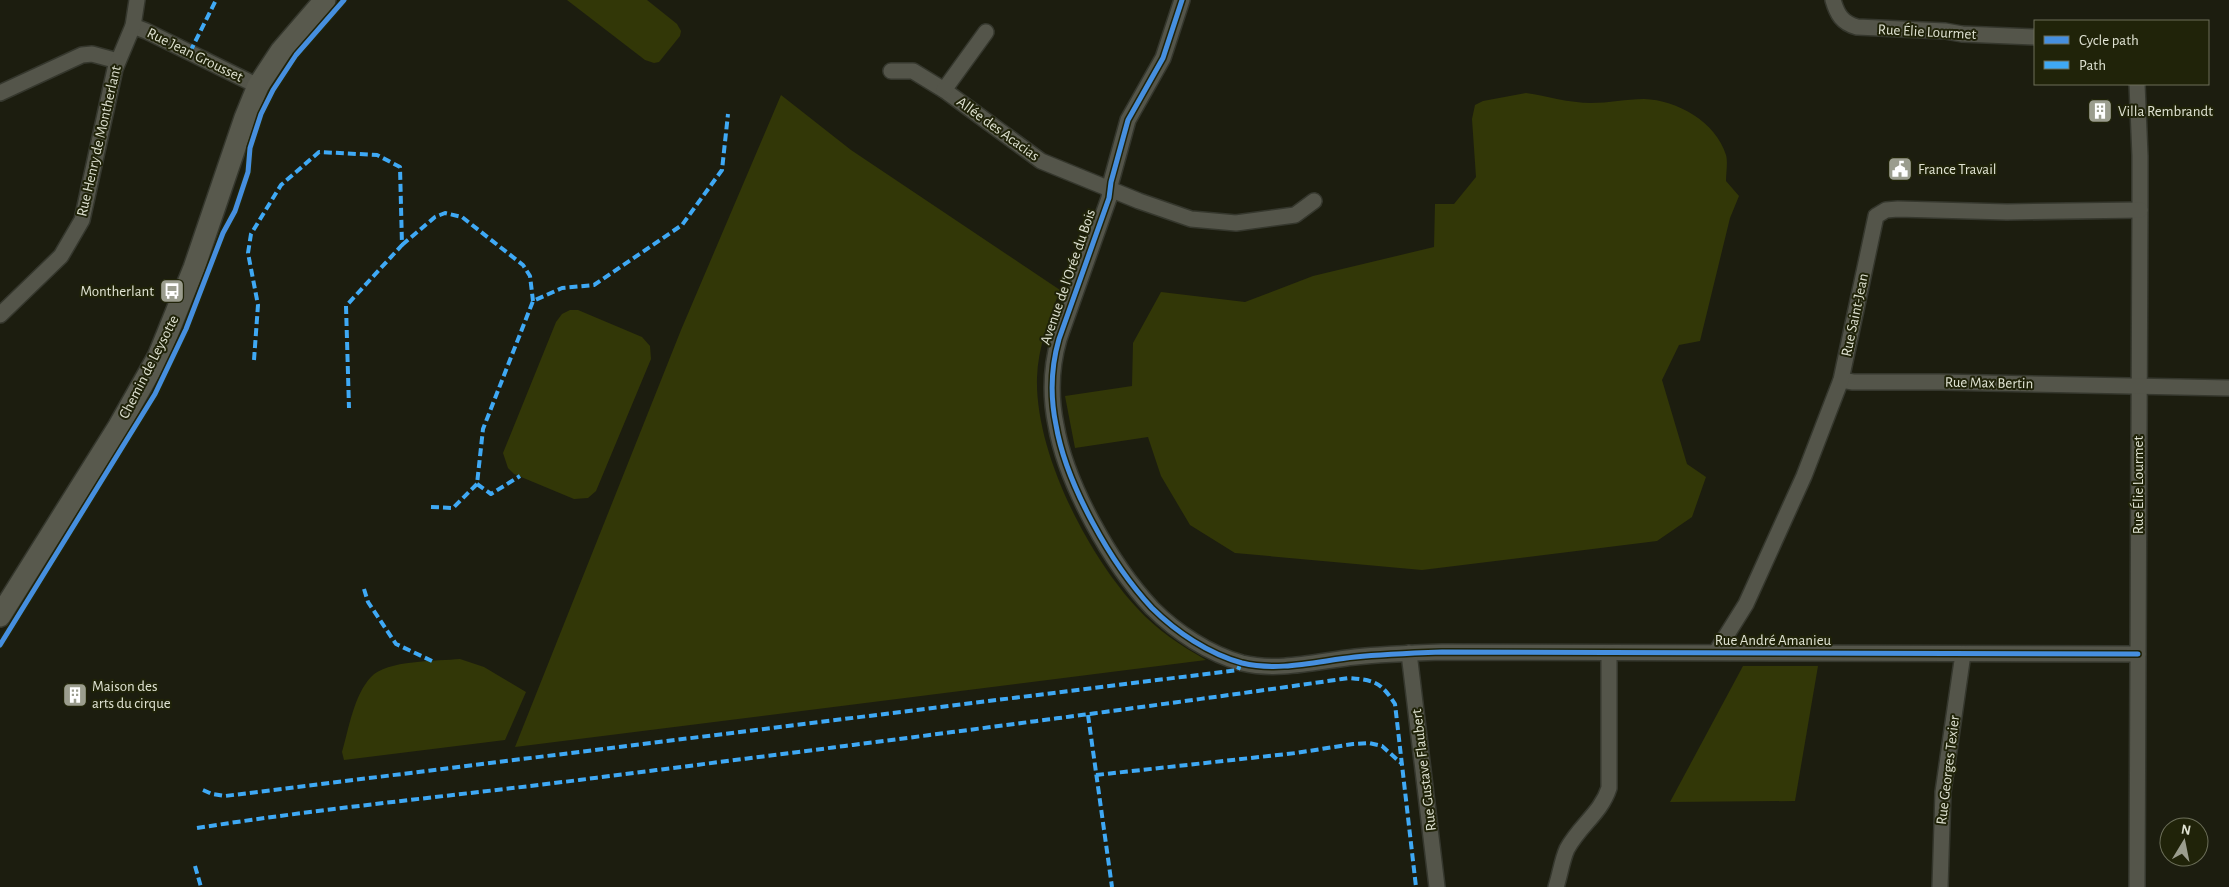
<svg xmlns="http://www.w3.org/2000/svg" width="2229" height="887" viewBox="0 0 2229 887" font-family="'Alegreya Sans',sans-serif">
	<rect width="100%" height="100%" fill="#1c1d0f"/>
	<g fill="#323707">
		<path d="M567 0H647L677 24 681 31 680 36 659 62 654 63 645 60Z"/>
		<path d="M1526 93C1547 96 1569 103 1591 103 1609 103 1626 99 1644 99 1677 100 1716 122 1726 155 1728 162 1726 173 1726 181L1739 196 1730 218 1700 341 1679 345 1662 380 1687 464 1706 477 1692 517 1657 541 1422 570 1235 553 1190 525 1161 476 1148 437 1075 448 1065 396 1132 386 1133 343 1161 292 1245 302 1313 276 1434 247 1435 204H1454L1476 177 1472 119 1475 105 1483 101Z"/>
		<path d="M781 95 851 150 1060 290C1049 319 1038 347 1037 378 1035 452 1087 554 1137 608 1157 630 1180 645 1206 660L515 747 681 330Z"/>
		<path d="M570 310H578L642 337 650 346 651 359 596 491 588 498 574 499 514 474 508 468 503 453 556 322 562 314Z"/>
		<path d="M460 659 484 667 526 692 505 740 344 760 342 752C349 728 354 695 371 677 386 660 438 661 460 659Z"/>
		<path d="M1743 666H1818L1795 801 1670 802Z"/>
	</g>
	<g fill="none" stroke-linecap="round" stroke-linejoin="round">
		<defs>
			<g id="street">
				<path d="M1182 0 1163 58 1128 120 1111 182 1109 198 1059 339C1051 367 1050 396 1056 425 1066 484 1111 564 1152 608 1176 632 1209 654 1242 663 1279 672 1318 661 1355 657 1384 654 1413 653 1442 652L2138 654"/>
				<path d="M1833 0C1837 14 1842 23 1857 27L1945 31 1962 34 2035 37"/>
				<path d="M133 26 146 31 258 86"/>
				<path d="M891 71H913L944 90 1041 161 1139 201 1191 219 1236 223 1295 215 1314 201"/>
				<path d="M2137 84 2140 156V210L2137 887"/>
				<path d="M944 90 986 32"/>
				<path d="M0 93 82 55 92 54 118 61"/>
				<path d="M0 315 61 256 82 220 115 69 133 26 137 0"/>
				<path d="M1841 380 1853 382H1940L2229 388"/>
				<path d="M1716 652 1746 604 1804 476 1841 380 1876 216 1886 210 1898 209 2007 212 2140 210"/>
				<path d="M1409 653 1437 887"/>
				<path d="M1556 887C1560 875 1562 860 1567 849 1580 825 1601 813 1609 788V653"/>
				<path d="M1940 887 1943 792 1963 654"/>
			</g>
			<path id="secondary" d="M0 616 119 426 158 357 194 268 245 118 258 86 281 51 325 0"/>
		</defs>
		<use href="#street" stroke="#35372d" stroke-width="18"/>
		<use href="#secondary" stroke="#35372d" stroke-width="24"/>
		<use href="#street" stroke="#54554a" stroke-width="15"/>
		<use href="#secondary" stroke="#58594d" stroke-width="21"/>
		<g stroke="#3fa9f5" stroke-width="4" stroke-dasharray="8 4" stroke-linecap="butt">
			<path d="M190 52 216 0"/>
			<path d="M402 245 435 217 445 213 462 217 523 265 530 276 533 301"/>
			<path d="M254 360 258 305 248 253 251 234 281 185 319 152 377 155 400 167 402 245 346 306 349 408"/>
			<path d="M477 484 491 494 520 476"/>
			<path d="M431 507 453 508 477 484 483 429 533 301 562 288 594 285 682 225 722 170 728 114"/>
			<path d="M364 589 368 602 396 644 432 661"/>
			<path d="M1088 715 1112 887"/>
			<path d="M1096 775 1296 753 1353 744 1369 743 1382 746 1401 763"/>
			<path d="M203 790 212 794 225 796 1238 670 1241 662"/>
			<path d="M197 828C324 808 452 796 579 780 836 747 1093 715 1349 678 1374 680 1381 682 1395 704L1416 887"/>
			<path d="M195 866 201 887"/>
		</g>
		<defs>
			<g id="cycleway">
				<path d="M1182 0 1163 58 1128 120 1111 182 1109 198 1059 339C1051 367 1050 396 1056 425 1066 484 1111 564 1152 608 1176 632 1209 654 1242 663 1279 672 1318 661 1355 657 1384 654 1413 653 1442 652L2138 654"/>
				<path d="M0 645 155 394 186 329 223 233 235 211 248 172 250 148 261 114 273 90 296 55 344 0"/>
			</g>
		</defs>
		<use href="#cycleway" stroke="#202309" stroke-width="8"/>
		<use href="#cycleway" stroke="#468fdf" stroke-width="5"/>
	</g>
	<defs>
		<symbol id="building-square" viewBox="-11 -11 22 22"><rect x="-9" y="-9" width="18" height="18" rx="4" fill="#9b9d8e" stroke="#202309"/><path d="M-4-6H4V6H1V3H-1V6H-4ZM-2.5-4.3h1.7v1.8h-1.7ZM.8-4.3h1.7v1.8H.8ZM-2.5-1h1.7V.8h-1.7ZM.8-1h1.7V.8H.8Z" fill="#fff"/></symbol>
		<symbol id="civic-square" viewBox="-11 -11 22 22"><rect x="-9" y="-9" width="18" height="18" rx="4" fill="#9b9d8e" stroke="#202309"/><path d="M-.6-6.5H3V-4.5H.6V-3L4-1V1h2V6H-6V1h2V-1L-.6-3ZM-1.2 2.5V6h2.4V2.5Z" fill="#fff"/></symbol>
		<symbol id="bus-square" viewBox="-11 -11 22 22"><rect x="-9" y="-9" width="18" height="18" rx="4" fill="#9b9d8e" stroke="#202309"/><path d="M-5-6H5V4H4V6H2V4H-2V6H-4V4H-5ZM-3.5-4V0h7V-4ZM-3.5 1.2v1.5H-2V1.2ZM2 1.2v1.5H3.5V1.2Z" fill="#fff"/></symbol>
	</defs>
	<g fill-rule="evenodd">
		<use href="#building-square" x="2086" y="97" width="28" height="28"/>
		<use href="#civic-square" x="1886" y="155" width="28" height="28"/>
		<use href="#bus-square" x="158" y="277" width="28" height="28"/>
		<use href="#building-square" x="61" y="681" width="28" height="28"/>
	</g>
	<g text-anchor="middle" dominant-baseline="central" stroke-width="4" stroke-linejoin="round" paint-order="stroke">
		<g font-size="15" fill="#dfe2d2" stroke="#202309">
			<text transform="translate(1927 32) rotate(3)">Rue Élie Lourmet</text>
			<text transform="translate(195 55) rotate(26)">Rue Jean Grousset</text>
			<text transform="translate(998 129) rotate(36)">Allée des Acacias</text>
			<text transform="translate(99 141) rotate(-77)">Rue Henry de Montherlant</text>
			<text transform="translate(1068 277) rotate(-71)">Avenue de l'Orée du Bois</text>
			<text transform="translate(1855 315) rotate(-78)">Rue Saint-Jean</text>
			<text transform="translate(149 367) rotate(-63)">Chemin de Leysotte</text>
			<text transform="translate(1989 383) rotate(1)">Rue Max Bertin</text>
			<text transform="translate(2138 485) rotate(-90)">Rue Élie Lourmet</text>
			<text x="1773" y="640">Rue André Amanieu</text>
			<text transform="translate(1424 770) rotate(-97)">Rue Gustave Flaubert</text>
			<text transform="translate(1948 770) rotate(-83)">Rue Georges Texier</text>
		</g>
		<g font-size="15" fill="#dfe2d2" stroke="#202309" text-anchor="start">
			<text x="2118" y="111">Villa Rembrandt</text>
			<text x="1918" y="169">France Travail</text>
			<text x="154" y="291" text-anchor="end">Montherlant</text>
			<text x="92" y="686">Maison des<tspan x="92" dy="17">arts du cirque</tspan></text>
		</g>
	</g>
	<rect x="2034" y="20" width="175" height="65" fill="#202309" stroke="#6c6f59"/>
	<rect x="2044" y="36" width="25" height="8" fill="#468fdf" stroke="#6c6f59"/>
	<text x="2079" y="45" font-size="15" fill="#dfe2d2">Cycle path</text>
	<rect x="2044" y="61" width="25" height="8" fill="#3fa9f5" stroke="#6c6f59"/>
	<text x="2079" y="70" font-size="15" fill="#dfe2d2">Path</text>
	<g transform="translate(2184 842) rotate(10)"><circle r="24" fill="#202309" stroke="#6c6f59"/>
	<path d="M0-4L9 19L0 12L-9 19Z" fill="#9b9d8e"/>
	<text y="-8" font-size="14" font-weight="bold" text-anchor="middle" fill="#dfe2d2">N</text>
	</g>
</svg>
